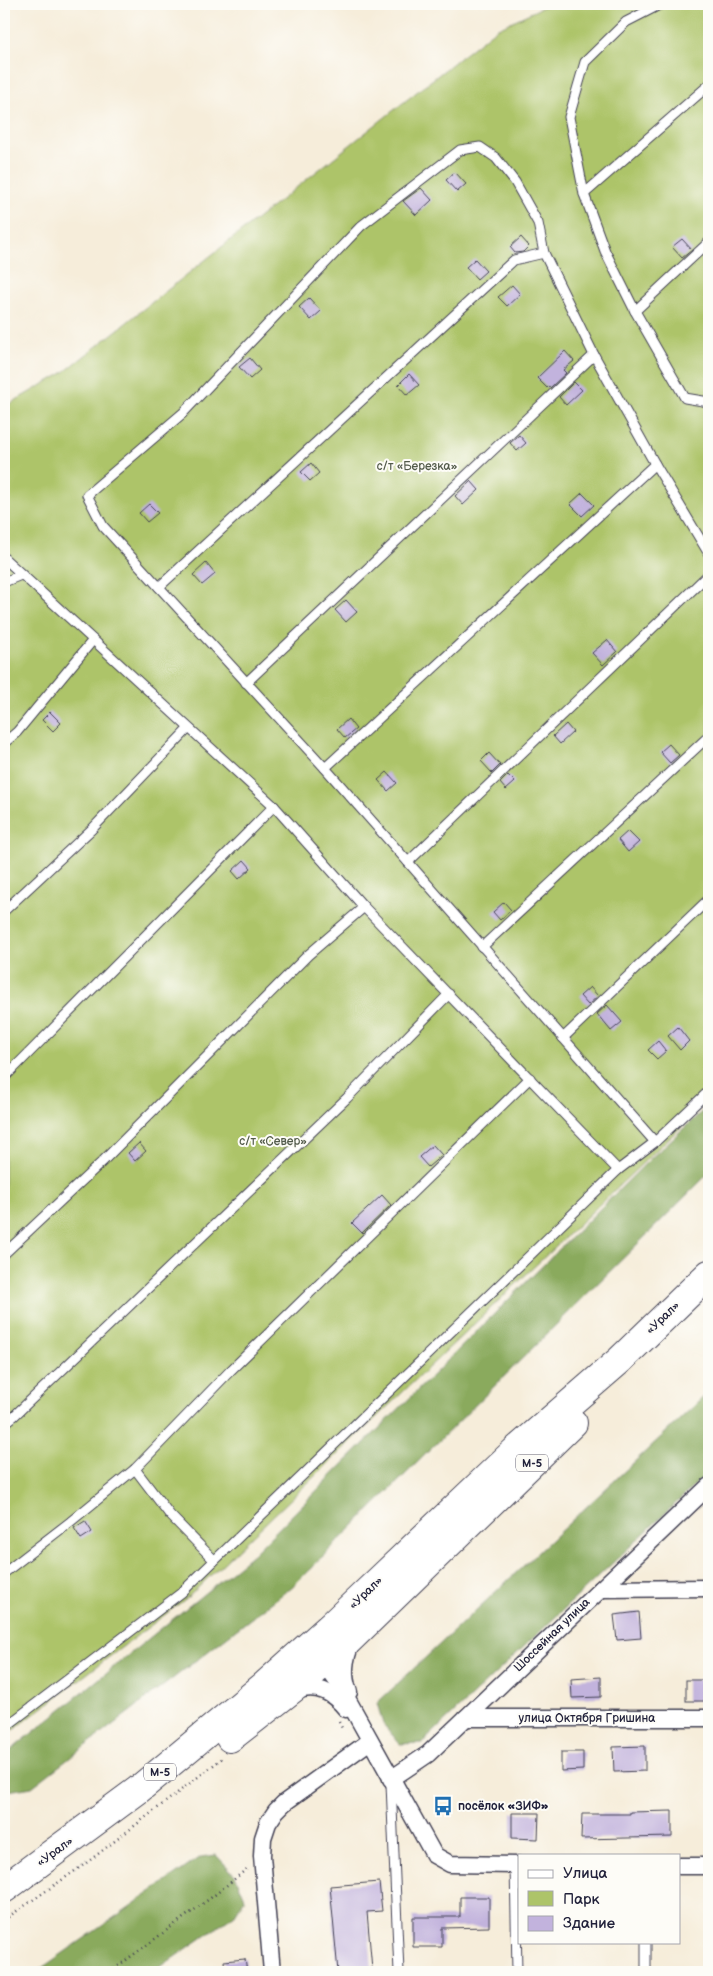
<svg xmlns="http://www.w3.org/2000/svg" width="713" height="1976" viewBox="0 0 713 1976" font-family="'Balsamiq Sans',sans-serif">
	<rect width="100%" height="100%" fill="#fdfcf7"/>
	<filter id="ink" filterUnits="userSpaceOnUse"><feTurbulence type="fractalNoise" baseFrequency=".02" numOctaves="2"/><feDisplacementMap in="SourceGraphic" scale="10" xChannelSelector="R" yChannelSelector="G"/><feConvolveMatrix kernelMatrix="1 2 1 2 8 2 1 2 1" color-interpolation-filters="sRGB"/></filter>
	<filter id="wash" filterUnits="userSpaceOnUse"><feTurbulence type="fractalNoise" baseFrequency=".0096" numOctaves="4" result="noise"/><feDisplacementMap in="SourceGraphic" scale="20" xChannelSelector="R" yChannelSelector="G"/><feGaussianBlur stdDeviation="1.12" result="paint"/><feColorMatrix in="noise" values="0 0 0 0 0 0 0 0 0 0 0 0 0 0 0 0 0 1.4 0 .05"/><feComposite in="paint" operator="in"/></filter>
	<g filter="url(#wash)">
		<rect width="100%" height="100%" fill="#f6edda"/>
		<path fill="#adc469" stroke="#687352" d="M549 4H709V1100L188 1597 4 1737V407L63 373 496 29Z"/>
		<g fill="#8aaa5d" stroke="#56664c">
			<path d="M709 1105V1173L293 1586 32 1787 8 1791 4 1784 5 1755 253 1554 649 1160Z"/>
			<path d="M709 1392V1472L422 1743 400 1744 383 1724 377 1703Z"/>
			<path d="M216 1855 235 1875 245 1898 235 1915 153 1972H36L201 1857Z"/>
		</g>
		<g id="blocks">
			<g fill="#c2b3dd">
				<path d="M455 172 466 184 457 192 446 180Z"/>
				<path d="M421 188 432 200 416 215 403 201Z"/>
				<path d="M521 237 529 246 523 252 515 253 510 247Z"/>
				<path d="M682 239 692 250 682 258 672 247Z"/>
				<path d="M475 259 486 271 477 279 466 267Z"/>
				<path d="M512 285 520 294 507 306 498 297Z"/>
				<path d="M309 298 321 311 311 320 299 307Z"/>
				<path d="M565 351 574 361 563 370 566 373 550 388 549 386 547 388 537 378Z"/>
				<path d="M250 358 260 370 250 379 239 367Z"/>
				<path d="M409 374 419 385 407 395 398 385Z"/>
				<path d="M574 382 582 390 566 405 559 397Z"/>
				<path d="M519 435 526 443 517 451 510 443Z"/>
				<path d="M311 463 319 473 310 481 301 472Z"/>
				<path d="M471 481 479 490 463 505 455 496Z"/>
				<path d="M582 493 594 505 582 516 570 504Z"/>
				<path d="M149 504 158 513 147 522 139 513Z"/>
				<path d="M206 563 215 574 202 585 193 575Z"/>
				<path d="M346 600 357 612 346 622 335 610Z"/>
				<path d="M607 640 617 652 603 665 592 653Z"/>
				<path d="M50 712 61 723 53 731 42 720Z"/>
				<path d="M348 719 356 729 345 738 337 729Z"/>
				<path d="M566 724 573 732 560 744 553 736Z"/>
				<path d="M669 744 679 755 670 763 660 752Z"/>
				<path d="M489 753 500 765 492 773 481 761Z"/>
				<path d="M387 772 397 783 388 791 378 780Z"/>
				<path d="M508 775 515 782 506 790 500 783Z"/>
				<path d="M628 831 639 842 628 852 618 840Z"/>
				<path d="M244 860 251 868 239 879 232 871Z"/>
				<path d="M504 902 511 910 500 920 493 912Z"/>
				<path d="M590 987 598 996 588 1005 580 996Z"/>
				<path d="M607 1005 622 1022 611 1031 597 1014Z"/>
				<path d="M678 1027 689 1041 680 1050 668 1036Z"/>
				<path d="M658 1041 666 1051 657 1059 648 1050Z"/>
				<path d="M139 1143 146 1151 135 1161 128 1153Z"/>
				<path d="M433 1145 442 1155 428 1167 419 1157Z"/>
				<path d="M382 1195 391 1205 362 1233 352 1223Z"/>
				<path d="M85 1521 92 1532 81 1539 74 1528Z"/>
				<path d="M639 1612 641 1638 617 1640 614 1615Z"/>
				<path d="M601 1677V1697L572 1698 571 1679Z"/>
				<rect x="686" y="1680" width="23" height="21"/>
				<path d="M645 1746V1771L614 1772 613 1747Z"/>
				<path d="M561 1752H583V1770L561 1771Z"/>
				<path d="M672 1811V1837L581 1839 582 1814H630V1812Z"/>
				<path d="M512 1813H539L538 1839 512 1838Z"/>
				<path d="M379 1882 382 1911 367 1912 372 1969 338 1972 330 1886Z"/>
				<path d="M460 1897H489V1927L442 1928V1947H413V1917H460Z"/>
				<path d="M245 1959 247 1972H225L224 1961Z"/>
			</g>
		</g>
	</g>
	<g filter="url(#ink)">
		<use href="#blocks" fill-opacity="0" stroke="#424053" stroke-width="1"/>
		<g fill="none" stroke-linecap="round" stroke-linejoin="round">
			<defs>
				<g id="lane">
					<path d="M661 4 626 22 585 62 569 117 584 194 605 251 635 311 685 398 709 402"/>
					<path d="M584 194 709 85"/>
					<path d="M635 311 709 242"/>
					<path d="M4 558 274 806 364 907 618 1170"/>
					<path d="M4 582 21 575"/>
					<path d="M159 587 514 260 544 253"/>
					<path d="M246 683 594 355"/>
					<path d="M4 743 17 732 93 640"/>
					<path d="M325 768 655 464"/>
					<path d="M408 862 709 574"/>
					<path d="M4 911 92 829 188 729"/>
					<path d="M482 947 709 736"/>
					<path d="M563 1038 709 899"/>
					<path d="M4 1078 274 806"/>
					<path d="M655 1142 325 768 103 526 87 495 183 413 361 226 460 150 480 147 496 158 515 182 538 223 544 253 594 355 655 464 709 554"/>
					<path d="M4 1254 102 1162 308 955 364 907"/>
					<path d="M4 1424 14 1416 347 1098 449 994"/>
					<path d="M135 1469 170 1515 214 1560"/>
					<path d="M4 1573 70 1522 135 1469 230 1371 530 1078"/>
					<path d="M4 1728 181 1593 618 1170 655 1142 709 1091"/>
					<path d="M391 1784 399 1972"/>
					<path d="M515 1865 517 1972"/>
					<path d="M646 1972V1942"/>
				</g>
				<g id="street">
					<path d="M601 1589 709 1588"/>
					<path d="M319 1656 339 1684 434 1855 450 1864 519 1865"/>
					<path d="M296 1691C317 1683 333 1693 346 1709"/>
					<path d="M349 1692C342 1675 344 1659 352 1642"/>
					<path d="M466 1718H709"/>
					<path d="M391 1779 428 1754 709 1486"/>
					<path d="M679 1866H709"/>
					<path d="M272 1972 262 1856 263 1838 268 1823 276 1811 284 1803 370 1741"/>
				</g>
				<g id="highway">
					<path d="M230 1738 309 1676 343 1646 573 1423"/>
					<path d="M4 1889 138 1790 266 1684 332 1625 515 1451 620 1360 709 1274"/>
				</g>
			</defs>
			<use href="#lane" stroke="#424053" stroke-width="11"/>
			<use href="#street" stroke="#424053" stroke-width="19"/>
			<use href="#highway" stroke="#424053" stroke-width="30"/>
			<g stroke="#424053" stroke-width="2.5" stroke-dasharray="1 4" stroke-linecap="butt">
				<path d="M339 1722 342 1728"/>
				<path d="M4 1920 85 1864 224 1757"/>
				<path d="M110 1972 216 1894 248 1868"/>
			</g>
			<use href="#lane" stroke="#fff" stroke-width="9"/>
			<use href="#street" stroke="#fff" stroke-width="16"/>
			<use href="#highway" stroke="#fff" stroke-width="28"/>
		</g>
	</g>
	<defs>
		<symbol id="bus-bare" viewBox="-9 -9 18 18"><path d="M-5-6H5V4H4V6H2V4H-2V6H-4V4H-5ZM-3.5-4V0h7V-4ZM-3.5 1.2v1.5H-2V1.2ZM2 1.2v1.5H3.5V1.2Z" fill="#1f6fb2" stroke="#fdfcf7" stroke-width="2.5" paint-order="stroke"/></symbol>
	</defs>
	<g fill-rule="evenodd">
		<use href="#bus-bare" x="429" y="1792" width="28" height="28"/>
	</g>
	<g text-anchor="middle" dominant-baseline="central" stroke-width="4" stroke-linejoin="round" paint-order="stroke">
		<g fill="#fdfcf7" stroke="#646373" stroke-width="1">
			<rect x="516" y="1454.5" width="32" height="17" rx="4"/>
			<rect x="144" y="1763.5" width="32" height="17" rx="4"/>
		</g>
		<g font-size="11" font-weight="bold" fill="#22223b">
			<text x="532" y="1463">М-5</text>
			<text x="160" y="1772">М-5</text>
		</g>
		<g font-size="12" fill="#535b4b" stroke="#fdfcf7">
			<text x="417" y="466">с/т «Березка»</text>
			<text x="273" y="1141">с/т «Север»</text>
		</g>
		<g font-size="12" fill="#22223b" stroke="#fdfcf7">
			<text transform="translate(663 1318) rotate(-44)">«Урал»</text>
			<text transform="translate(366 1593) rotate(-44)">«Урал»</text>
			<text transform="translate(552 1635) rotate(-44)">Шоссейная улица</text>
			<text x="587" y="1718">улица Октября Гришина</text>
			<text transform="translate(55 1852) rotate(-36)">«Урал»</text>
		</g>
		<g font-size="12" font-weight="bold" fill="#22223b" stroke="#fdfcf7" text-anchor="start">
			<text x="458" y="1806">посёлок «ЗИФ»</text>
		</g>
	</g>
	<rect width="713" height="1976" fill="none" stroke="#fdfcf7" stroke-width="20"/>
	<rect x="518" y="1854" width="162" height="90" fill="#fdfcf7" stroke="#a5a5ac"/>
	<rect x="528" y="1870" width="25" height="8" fill="#ffffff" stroke="#a5a5ac"/>
	<text x="563" y="1878" font-size="15" fill="#22223b">Улица</text>
	<rect x="528" y="1891" width="25" height="15" fill="#adc469" stroke="#a5a5ac"/>
	<text x="563" y="1904" font-size="15" fill="#22223b">Парк</text>
	<rect x="528" y="1916" width="25" height="15" fill="#c2b3dd" stroke="#a5a5ac"/>
	<text x="563" y="1928" font-size="15" fill="#22223b">Здание</text>
</svg>
